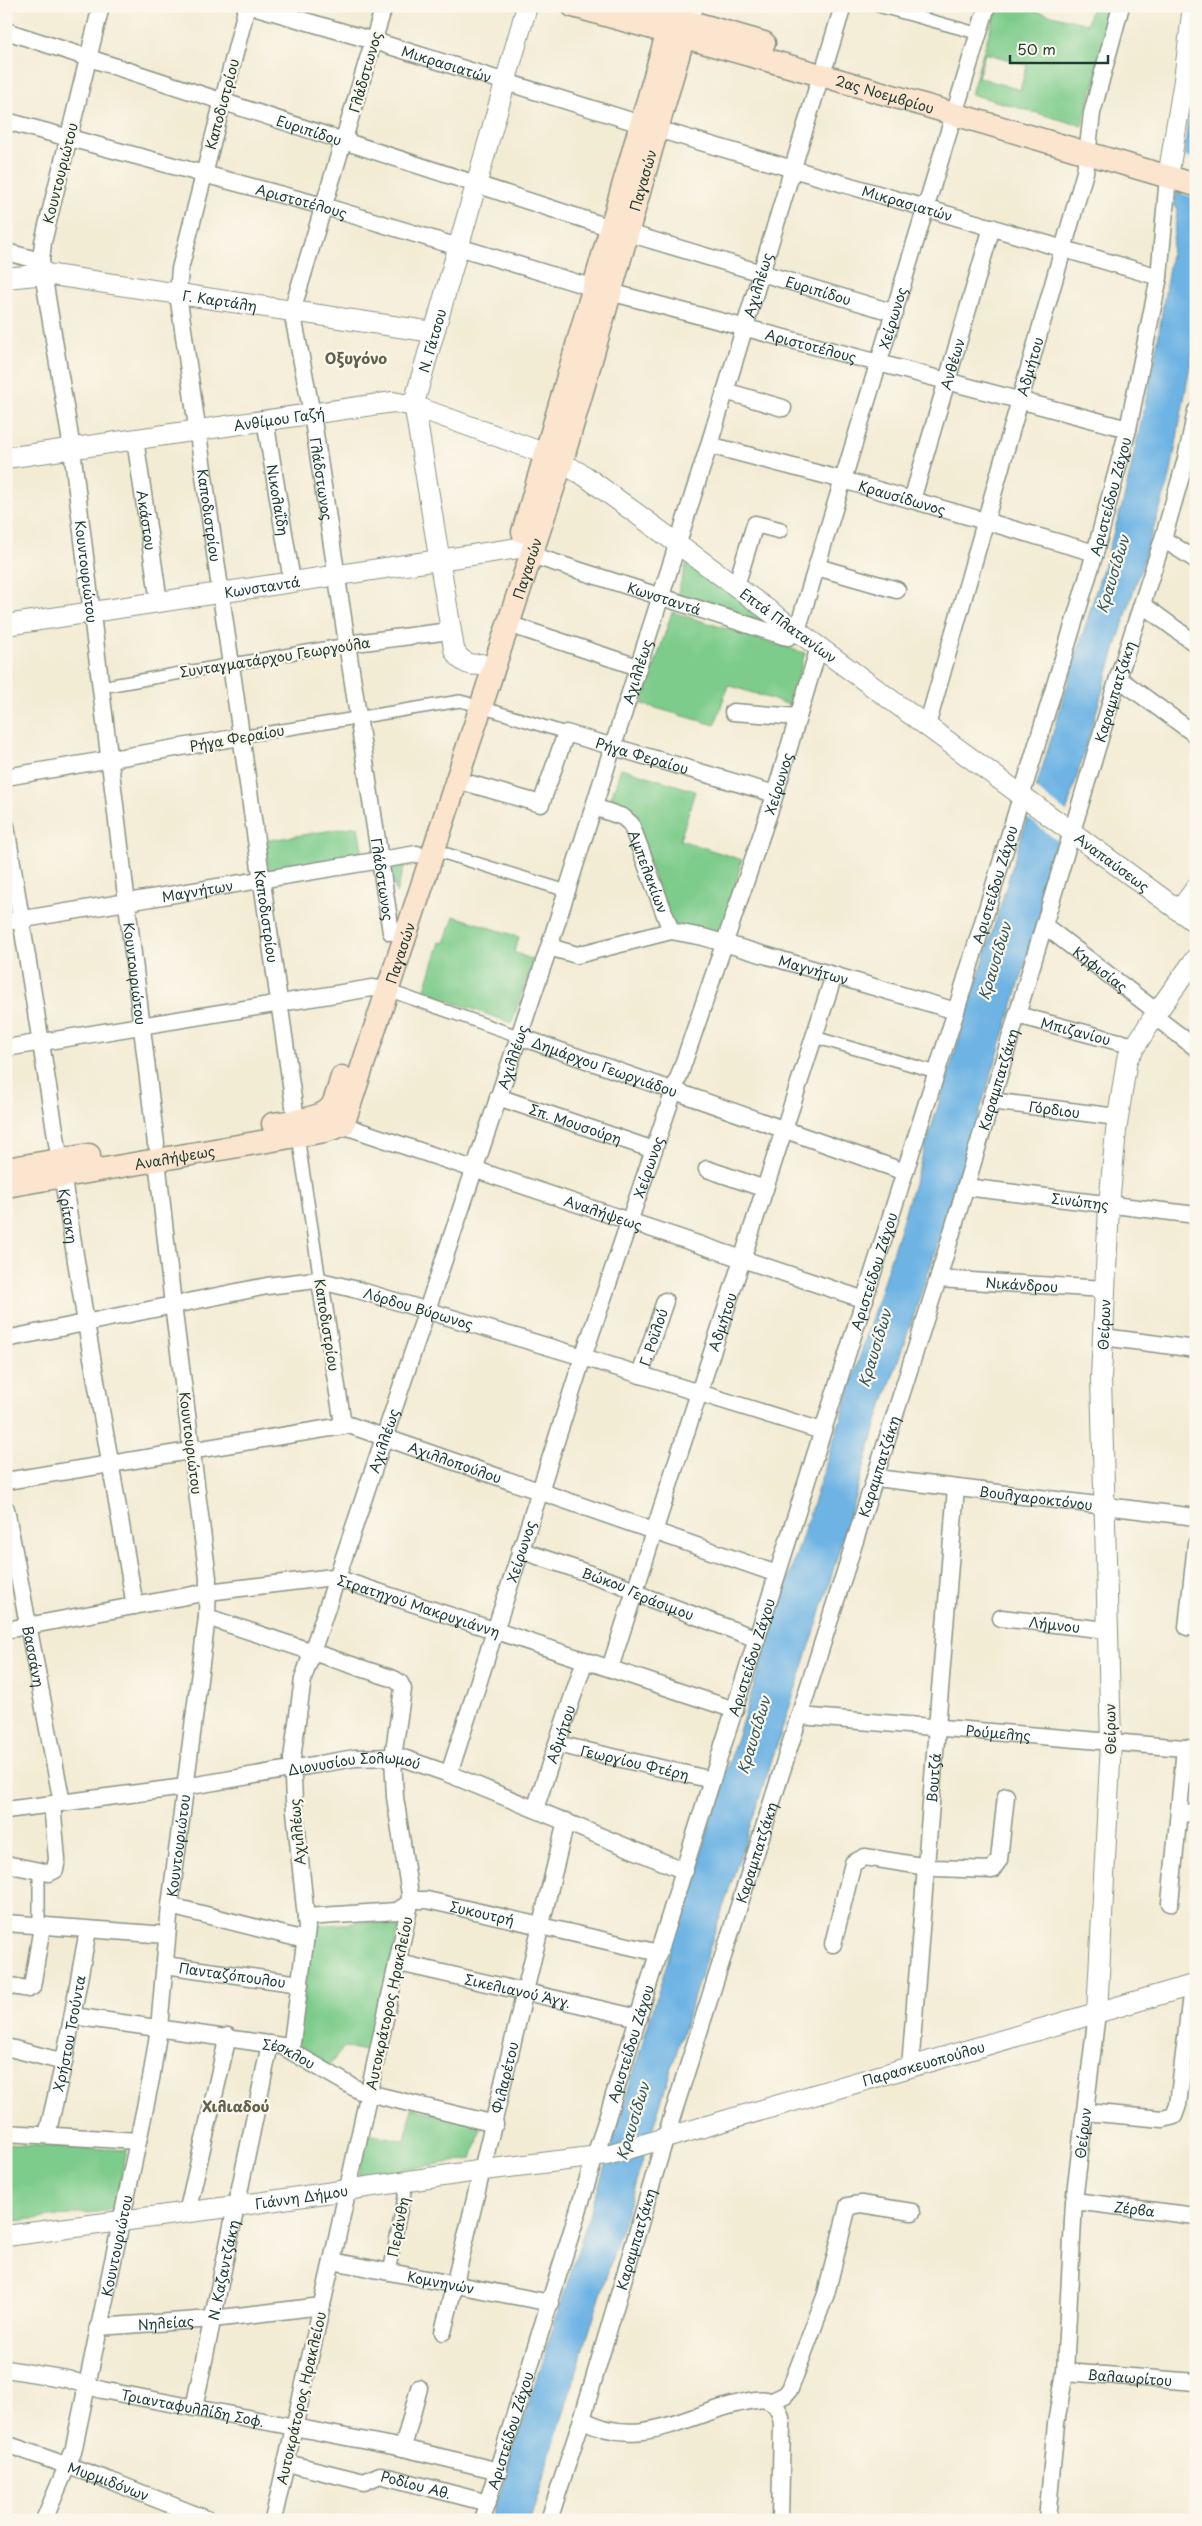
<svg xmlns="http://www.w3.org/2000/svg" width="1202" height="2526" viewBox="0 0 1202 2526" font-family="'Playpen Sans',sans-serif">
	<rect width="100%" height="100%" fill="#fbf7ec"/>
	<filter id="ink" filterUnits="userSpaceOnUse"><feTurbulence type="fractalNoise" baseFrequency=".02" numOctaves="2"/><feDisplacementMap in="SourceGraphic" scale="10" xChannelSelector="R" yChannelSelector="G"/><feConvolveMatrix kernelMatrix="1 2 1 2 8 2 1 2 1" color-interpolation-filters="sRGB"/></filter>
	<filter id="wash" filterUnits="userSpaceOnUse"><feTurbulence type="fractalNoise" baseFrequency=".0096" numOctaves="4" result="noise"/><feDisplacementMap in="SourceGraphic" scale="20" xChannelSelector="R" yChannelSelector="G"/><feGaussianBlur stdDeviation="1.12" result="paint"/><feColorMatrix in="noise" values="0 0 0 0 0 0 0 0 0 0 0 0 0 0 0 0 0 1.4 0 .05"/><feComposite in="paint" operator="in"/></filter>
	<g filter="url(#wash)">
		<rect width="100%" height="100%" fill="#f3ecd5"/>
		<g fill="#7ecc8b" stroke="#4e8460" fill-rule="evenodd">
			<path d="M997 6H1016L1087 24 1092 6H1116L1082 126 971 94ZM985 53 1027 65 1020 90 978 77Z"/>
			<path d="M687 562 774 623 773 627 677 595Z"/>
			<path d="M672 612 805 653 790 705 728 685 715 725 642 704Z"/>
			<path d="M621 768 695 791 680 840 742 860 721 933 670 924 632 815 608 807Z"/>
			<path d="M358 826 363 855 269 870 264 841Z"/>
			<path d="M405 864 396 893 391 869Z"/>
			<path d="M454 916 519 937 514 952 533 960 512 1023 424 992 440 942 445 943Z"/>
			<path d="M381 1921 399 1928 372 2052 344 2047 329 2066 297 2046 313 1926Z"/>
			<path d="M412 2108 482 2125 472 2159 358 2176 367 2133 405 2141Z"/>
			<path d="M6 2144 127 2150 114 2210 6 2222Z"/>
		</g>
		<path fill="#6db3e4" stroke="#46788c" d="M1196 51V333L1170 477 1116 646 1066 813 1057 862 995 1063 932 1262 878 1419 819 1618 701 1974 530 2520H491L598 2188 721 1787 842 1414 993 930 1124 499 1155 359 1178 207 1174 206 1184 156Z"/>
		<g fill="#f3ecd5">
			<path d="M1184 156 1196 159V198L1177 192Z"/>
			<path d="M1034 787 1069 814 1063 845 1025 816Z"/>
		</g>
	</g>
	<g filter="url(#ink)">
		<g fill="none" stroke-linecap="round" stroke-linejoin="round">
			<defs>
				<g id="pedestrian">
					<path d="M878 6 980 34"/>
					<path d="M101 687 347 644"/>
					<path d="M481 707 566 733"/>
					<path d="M240 737 460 701 468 703"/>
					<path d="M432 852 434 850 567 891"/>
					<path d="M387 990 518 1036"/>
					<path d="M814 1037 936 1072"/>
					<path d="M298 1136 320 1281"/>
					<path d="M39 1871V1926"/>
					<path d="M389 2272 407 2182"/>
				</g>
				<g id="minor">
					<path id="s1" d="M101 6 43 242 41 261 72 449 156 1144"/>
					<path id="s2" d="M247 6 180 269 178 294 296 1120"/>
					<path id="s3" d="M253 6 374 41 641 124"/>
					<path id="s4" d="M384 6 292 311 312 414 391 932"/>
					<path id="s5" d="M6 31 611 228"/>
					<path d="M826 62 843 6"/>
					<path id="s6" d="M6 121 323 206 594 288"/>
					<path id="s7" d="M657 129 1159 277"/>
					<path id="s8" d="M628 233 895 313"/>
					<path d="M6 252 41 261"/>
					<path id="s9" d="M610 292 1128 429"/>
					<path d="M725 391 783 408"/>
					<path id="s10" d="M265 420 292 581"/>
					<path id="s11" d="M135 439 159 602"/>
					<path id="s12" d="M709 445 843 480 1095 553"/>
					<path id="s13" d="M912 500 992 227"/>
					<path d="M1163 539 1196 560"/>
					<path id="s14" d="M531 555 783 636 788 637 797 631 987 6"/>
					<path d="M817 567 897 590"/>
					<path d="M736 586 755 524 779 530"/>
					<path d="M1143 605 1196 644"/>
					<path d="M508 624 638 667"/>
					<path d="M347 644 450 631"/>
					<path d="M1118 678 1196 735"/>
					<path d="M733 712 798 717"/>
					<path id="s15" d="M927 726 1085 172 1092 113 1121 6"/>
					<path d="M6 777 240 737"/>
					<path id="s16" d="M457 780 541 804 566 733 775 794"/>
					<path id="s17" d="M594 807 623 817 631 824 671 931"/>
					<path id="s18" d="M6 826 86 1323 135 1606"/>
					<path id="s19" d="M6 922 417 854"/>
					<path id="s20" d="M1045 926 1157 1012"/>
					<path id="s21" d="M549 947 577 955 671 931 703 937 956 1011"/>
					<path id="s22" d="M1017 1015 1134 1046"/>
					<path d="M1154 1016 1196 1048"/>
					<path id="s23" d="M518 1036 905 1172"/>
					<path d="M6 1048 372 988 387 990"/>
					<path id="s24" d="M498 1097 654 1150"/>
					<path id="s25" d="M991 1101 1117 1117"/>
					<path id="s26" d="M333 1122 865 1300"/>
					<path d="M707 1169 765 1189"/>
					<path id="s27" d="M965 1187 1196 1215"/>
					<path id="s28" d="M938 1279 1105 1289"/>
					<path d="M320 1281 343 1424"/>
					<path d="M1103 1337 1196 1349"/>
					<path id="s29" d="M6 1339 267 1286 316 1280 358 1290 583 1357 822 1431"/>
					<path id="s30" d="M640 1375 665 1301"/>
					<path id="s31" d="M876 1478 1196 1517"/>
					<path id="s32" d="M6 1481 349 1425 777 1574"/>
					<path id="s33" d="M6 1509 62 1803"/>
					<path d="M1196 1544 1187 1627 1196 1628"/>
					<path id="s34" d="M520 1550 622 1585 643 1596 757 1639"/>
					<path d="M207 1617 394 1679 400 1683 403 1689 393 1757 395 1797 410 1895 409 1909 332 2261 273 2520"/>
					<path id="s35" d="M1001 1618 1107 1630"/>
					<path id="s36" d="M6 1630 208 1592 333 1577 735 1710"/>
					<path id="s37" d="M610 1668 834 975"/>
					<path id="s38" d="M800 1716 1196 1749"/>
					<path id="s39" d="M557 1744 712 1780"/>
					<path id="s40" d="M449 1774 583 1357 772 804 819 647"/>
					<path id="s41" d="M535 1809 585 1660"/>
					<path id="s42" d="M6 1810 185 1787 355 1758 393 1757 406 1759 449 1774 685 1871"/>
					<path d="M1179 1813 1196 1814"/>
					<path d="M6 1864 49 1873 55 1870 57 1859 52 1804"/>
					<path d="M1170 1903 1185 1748"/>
					<path d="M170 1906 305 1940"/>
					<path id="s43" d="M306 1917 397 1911 414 1900H427L659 1953"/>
					<path d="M6 1923 167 1935"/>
					<path d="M833 1944 853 1863 865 1857 934 1868 992 1870 999 1860 1006 1796"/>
					<path id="s44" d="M399 1963 639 2018"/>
					<path id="s45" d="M165 1965 300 1984"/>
					<path d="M6 1985 28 1989 32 1987 42 1926"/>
					<path id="s46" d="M73 2016 282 2046 360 2091 495 2124"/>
					<path d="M6 2047 64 2062"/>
					<path id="s47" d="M291 2050 307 1928 294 1801 292 1758 303 1679 549 947 709 445 821 75"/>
					<path id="s48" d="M910 2068 956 1488"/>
					<path d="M1085 2112 1163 2119 1174 2116 1178 2105 1192 1986"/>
					<path d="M6 2133 138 2141"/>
					<path id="s49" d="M47 2135 64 2062 88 1930"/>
					<path id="s50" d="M1074 2201 1196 2216"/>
					<path d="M187 2213 228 2036"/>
					<path id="s51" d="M332 2261 551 2303"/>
					<path id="s52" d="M98 2327 213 2319 322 2306"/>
					<path id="s53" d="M443 2332 566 1821"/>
					<path id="s54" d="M6 2369 67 2379 102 2390 403 2448 499 2471"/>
					<path id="s55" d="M1065 2372 1196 2382"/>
					<path d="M770 2402 785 2395 790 2389 826 2294 848 2206 861 2204 912 2212"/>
					<path id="s56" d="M194 2408 270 2044"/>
					<path d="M582 2419C637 2450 682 2417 736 2404 746 2402 757 2398 767 2400 778 2404 781 2414 782 2424L780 2520"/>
					<path id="s57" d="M6 2444 111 2481 209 2520"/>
					<path d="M403 2448 419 2388"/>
					<path id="s58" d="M287 2463 364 2482 380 2475 488 2503"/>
					<path id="s59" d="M44 2520 73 2452 151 2079 159 2028 170 1906 207 1617 208 1578 173 1305 157 1159"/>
					<path id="s60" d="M482 2520 712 1780 956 1011 1095 553 1128 429 1159 277 1168 177"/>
					<path id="s61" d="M549 2520 582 2419 665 2139 938 1279 1118 678 1163 539 1186 459 1196 411"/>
					<path id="s62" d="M1047 2520 1056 2423 1065 2372 1074 2201 1097 2013"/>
				</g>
				<g id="tertiary">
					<path d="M688 21 693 6"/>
					<path d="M1168 177 1184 80 1193 6"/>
					<path id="s63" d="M6 278 46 274 433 332"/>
					<path id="s64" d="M6 458 393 402 414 406 546 454 585 476 1196 923"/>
					<path id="s65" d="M6 625 518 548"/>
					<path id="s66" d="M481 664C469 667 458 660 454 649L414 403 527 6"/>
					<path d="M1179 911 1196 888"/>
					<path id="s67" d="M1097 2013 1111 1742 1101 1378 1109 1205 1116 1131 1127 1059 1157 1012 1196 958"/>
					<path id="s68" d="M6 2236 236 2206 484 2170 607 2155 1196 1984"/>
				</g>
				<g id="secondary">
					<path id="s69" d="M573 6 821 75 1196 185"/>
					<path d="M635 6 764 43"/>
					<path d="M523 532 672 17"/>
					<path d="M273 1124C289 1122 326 1119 333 1104 337 1096 339 1086 342 1077"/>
					<path d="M6 1169 89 1155"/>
					<path id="s70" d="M6 1186 325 1131 343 1125 562 461 688 21"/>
				</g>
			</defs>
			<use href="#pedestrian" stroke="#899484" stroke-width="14"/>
			<use href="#minor" stroke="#899484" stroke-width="19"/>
			<use href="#tertiary" stroke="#899484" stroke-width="22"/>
			<use href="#secondary" stroke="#899484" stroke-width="25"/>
			<use href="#pedestrian" stroke="#fff" stroke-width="11"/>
			<use href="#minor" stroke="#fff" stroke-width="16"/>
			<use href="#tertiary" stroke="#fff" stroke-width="20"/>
			<use href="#secondary" stroke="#fce5cf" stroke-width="22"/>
		</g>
	</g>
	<g text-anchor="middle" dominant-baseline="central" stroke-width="4.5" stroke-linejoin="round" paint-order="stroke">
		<g font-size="14" fill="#1f3d34" stroke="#fbf7ec">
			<text stroke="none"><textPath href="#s3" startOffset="202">Μικρασιατών</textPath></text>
			<text transform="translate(365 72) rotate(-74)">Γλάδστωνος</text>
			<text stroke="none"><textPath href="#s69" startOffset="324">2ας Νοεμβρίου</textPath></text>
			<text transform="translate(222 104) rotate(-75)">Καποδιστρίου</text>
			<text stroke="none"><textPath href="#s5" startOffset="319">Ευριπίδου</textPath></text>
			<text transform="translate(60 173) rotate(-76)">Κουντουριώτου</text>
			<text stroke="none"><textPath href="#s70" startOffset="1334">Παγασών</textPath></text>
			<text stroke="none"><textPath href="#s6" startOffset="306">Αριστοτέλους</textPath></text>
			<text stroke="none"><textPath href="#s7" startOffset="261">Μικρασιατών</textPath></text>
			<text stroke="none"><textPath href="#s47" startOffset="1840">Αχιλλέως</textPath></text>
			<text stroke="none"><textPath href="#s8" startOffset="199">Ευριπίδου</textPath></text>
			<text stroke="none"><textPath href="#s63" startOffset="216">Γ. Καρτάλη</textPath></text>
			<text stroke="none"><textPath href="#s14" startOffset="608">Χείρωνος</textPath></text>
			<text stroke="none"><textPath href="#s66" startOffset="348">Ν. Γάτσου</textPath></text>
			<text stroke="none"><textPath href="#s9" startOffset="208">Αριστοτέλους</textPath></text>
			<text stroke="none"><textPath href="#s13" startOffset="142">Ανθέων</textPath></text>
			<text stroke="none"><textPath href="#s15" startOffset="374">Αδμήτου</textPath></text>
			<text stroke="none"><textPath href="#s64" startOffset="276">Ανθίμου Γαζή</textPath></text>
			<text stroke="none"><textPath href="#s4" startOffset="489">Γλάδστωνος</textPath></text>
			<text stroke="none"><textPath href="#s12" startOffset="200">Κραυσίδωνος</textPath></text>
			<text stroke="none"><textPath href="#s60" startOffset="2119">Αριστείδου Ζάχου</textPath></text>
			<text stroke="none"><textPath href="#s10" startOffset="81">Νικολαΐδη</textPath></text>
			<text stroke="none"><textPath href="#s2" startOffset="520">Καποδιστρίου</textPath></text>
			<text stroke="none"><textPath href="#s11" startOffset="82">Ακάστου</textPath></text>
			<text stroke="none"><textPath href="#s70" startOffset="929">Παγασών</textPath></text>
			<text stroke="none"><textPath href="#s1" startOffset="576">Κουντουριώτου</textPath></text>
			<text stroke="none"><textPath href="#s65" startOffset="259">Κωνσταντά</textPath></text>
			<text stroke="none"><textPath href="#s14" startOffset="140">Κωνσταντά</textPath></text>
			<text stroke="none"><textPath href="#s64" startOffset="850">Επτά Πλατανίων</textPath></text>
			<text transform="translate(275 657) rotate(-9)">Συνταγματάρχου Γεωργούλα</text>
			<text stroke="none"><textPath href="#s47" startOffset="1435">Αχιλλέως</textPath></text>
			<text stroke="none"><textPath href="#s61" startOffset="1914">Καραμπατζάκη</textPath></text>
			<text transform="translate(237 738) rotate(-10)">Ρήγα Φεραίου</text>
			<text stroke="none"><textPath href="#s16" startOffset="242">Ρήγα Φεραίου</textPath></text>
			<text stroke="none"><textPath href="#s40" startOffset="1044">Χείρωνος</textPath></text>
			<text stroke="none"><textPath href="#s64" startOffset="1251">Αναπαύσεως</textPath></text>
			<text stroke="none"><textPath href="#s17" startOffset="92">Αμπελακίων</textPath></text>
			<text stroke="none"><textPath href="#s4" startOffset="894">Γλάδστωνος</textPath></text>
			<text stroke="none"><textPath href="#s60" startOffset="1714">Αριστείδου Ζάχου</textPath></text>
			<text stroke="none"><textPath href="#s19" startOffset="194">Μαγνήτων</textPath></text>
			<text stroke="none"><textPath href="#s2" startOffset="925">Καποδιστρίου</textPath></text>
			<text stroke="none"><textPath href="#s70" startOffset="524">Παγασών</textPath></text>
			<text stroke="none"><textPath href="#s21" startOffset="274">Μαγνήτων</textPath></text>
			<text stroke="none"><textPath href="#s20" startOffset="70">Κηφισίας</textPath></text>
			<text stroke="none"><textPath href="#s1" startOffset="981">Κουντουριώτου</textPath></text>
			<text stroke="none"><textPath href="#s22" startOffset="61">Μπιζανίου</textPath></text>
			<text stroke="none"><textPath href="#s47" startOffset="1030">Αχιλλέως</textPath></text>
			<text stroke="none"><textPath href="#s23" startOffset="92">Δημάρχου Γεωργιάδου</textPath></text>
			<text stroke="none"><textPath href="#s61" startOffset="1509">Καραμπατζάκη</textPath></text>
			<text stroke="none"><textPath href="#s25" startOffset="64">Γόρδιου</textPath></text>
			<text stroke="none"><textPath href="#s24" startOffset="82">Σπ. Μουσούρη</textPath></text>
			<text stroke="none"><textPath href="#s70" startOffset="171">Αναλήψεως</textPath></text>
			<text stroke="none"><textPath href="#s40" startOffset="639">Χείρωνος</textPath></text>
			<text stroke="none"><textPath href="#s27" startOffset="116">Σινώπης</textPath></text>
			<text stroke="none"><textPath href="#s26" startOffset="285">Αναλήψεως</textPath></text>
			<text stroke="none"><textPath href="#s18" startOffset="395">Κρίτσκη</textPath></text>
			<text stroke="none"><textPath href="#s60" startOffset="1309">Αριστείδου Ζάχου</textPath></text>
			<text stroke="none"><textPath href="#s28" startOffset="84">Νικάνδρου</textPath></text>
			<text stroke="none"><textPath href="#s29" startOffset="422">Λόρδου Βύρωνος</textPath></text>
			<text stroke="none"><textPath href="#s37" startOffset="364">Αδμήτου</textPath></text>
			<text transform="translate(327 1325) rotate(81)">Καποδιστρίου</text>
			<text stroke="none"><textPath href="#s67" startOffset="689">Θείρων</textPath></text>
			<text stroke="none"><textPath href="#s30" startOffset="40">Γ. Ροϊλού</textPath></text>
			<text stroke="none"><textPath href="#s47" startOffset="625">Αχιλλέως</textPath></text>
			<text transform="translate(191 1443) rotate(83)">Κουντουριώτου</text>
			<text stroke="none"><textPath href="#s32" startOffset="460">Αχιλλοπούλου</textPath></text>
			<text stroke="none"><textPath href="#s61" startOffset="1104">Καραμπατζάκη</textPath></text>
			<text stroke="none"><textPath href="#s31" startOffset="161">Βουλγαροκτόνου</textPath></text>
			<text stroke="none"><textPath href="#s40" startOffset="234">Χείρωνος</textPath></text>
			<text stroke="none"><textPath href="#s34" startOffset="126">Βώκου Γεράσιμου</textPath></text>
			<text stroke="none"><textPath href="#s36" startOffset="422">Στρατηγού Μακρυγιάννη</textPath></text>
			<text stroke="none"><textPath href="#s35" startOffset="54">Λήμνου</textPath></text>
			<text stroke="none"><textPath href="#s33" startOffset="150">Βασσάνη</textPath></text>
			<text stroke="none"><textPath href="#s60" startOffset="904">Αριστείδου Ζάχου</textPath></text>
			<text transform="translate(1110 1729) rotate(-91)">Θείρων</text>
			<text stroke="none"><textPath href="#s38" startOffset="199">Ρούμελης</textPath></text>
			<text stroke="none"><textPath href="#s41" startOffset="79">Αδμήτου</textPath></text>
			<text stroke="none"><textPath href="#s39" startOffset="80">Γεωργίου Φτέρη</textPath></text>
			<text stroke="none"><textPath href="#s42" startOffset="352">Διονυσίου Σολωμού</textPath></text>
			<text stroke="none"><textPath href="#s48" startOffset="291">Βουτζά</textPath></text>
			<text transform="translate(297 1832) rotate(-95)">Αχιλλέως</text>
			<text stroke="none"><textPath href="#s59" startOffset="690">Κουντουριώτου</textPath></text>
			<text stroke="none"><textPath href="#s61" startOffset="699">Καραμπατζάκη</textPath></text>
			<text stroke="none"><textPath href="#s43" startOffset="181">Συκουτρή</textPath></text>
			<text stroke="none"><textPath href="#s45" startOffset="68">Πανταζόπουλου</textPath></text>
			<text stroke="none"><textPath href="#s44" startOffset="122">Σικελιανού Άγγ.</textPath></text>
			<text transform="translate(389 2003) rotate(-78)">Αυτοκράτορος Ηρακλείου</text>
			<text stroke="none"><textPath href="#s49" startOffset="104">Χρήστου Τσούντα</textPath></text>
			<text stroke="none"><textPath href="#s60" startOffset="499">Αριστείδου Ζάχου</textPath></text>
			<text stroke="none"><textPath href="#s46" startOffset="220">Σέσκλου</textPath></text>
			<text stroke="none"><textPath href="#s68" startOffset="936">Παρασκευοπούλου</textPath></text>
			<text stroke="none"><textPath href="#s53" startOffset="262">Φιλαρέτου</textPath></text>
			<text stroke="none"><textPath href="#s62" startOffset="389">Θείρων</textPath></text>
			<text stroke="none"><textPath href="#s68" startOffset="298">Γιάννη Δήμου</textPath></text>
			<text stroke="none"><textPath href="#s50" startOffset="61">Ζέρβα</textPath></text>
			<text transform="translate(398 2227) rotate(-79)">Περάνθη</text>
			<text stroke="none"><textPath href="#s61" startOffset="294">Καραμπατζάκη</textPath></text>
			<text stroke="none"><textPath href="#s59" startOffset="285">Κουντουριώτου</textPath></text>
			<text stroke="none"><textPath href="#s56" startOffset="141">Ν. Καζαντζάκη</textPath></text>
			<text stroke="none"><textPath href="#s51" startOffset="111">Κομνηνών</textPath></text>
			<text stroke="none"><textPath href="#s52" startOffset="68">Νηλείας</textPath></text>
			<text stroke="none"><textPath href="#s55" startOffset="65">Βαλαωρίτου</textPath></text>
			<text transform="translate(301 2398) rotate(-77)">Αυτοκράτορος Ηρακλείου</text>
			<text stroke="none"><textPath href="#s54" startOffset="191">Τριανταφυλλίδη Σοφ.</textPath></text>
			<text stroke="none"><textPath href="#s60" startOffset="94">Αριστείδου Ζάχου</textPath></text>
			<text stroke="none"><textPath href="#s57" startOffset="109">Μυρμιδόνων</textPath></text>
			<text stroke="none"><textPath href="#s58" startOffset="134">Ροδίου Αθ.</textPath></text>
		</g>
		<g font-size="15" font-weight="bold" fill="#61624e" stroke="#fbf7ec">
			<text x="356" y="357">Οξυγόνο</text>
			<text x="236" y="2105">Χιλιαδού</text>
		</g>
		<g font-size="15" font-style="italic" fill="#325a60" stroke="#fbf7ec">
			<text transform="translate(1112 574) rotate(-73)">Κραυσίδων</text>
			<text transform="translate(994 961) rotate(-73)">Κραυσίδων</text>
			<text transform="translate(874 1348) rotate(-73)">Κραυσίδων</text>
			<text transform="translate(753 1735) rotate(-73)">Κραυσίδων</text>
			<text transform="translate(632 2121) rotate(-73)">Κραυσίδων</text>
		</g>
	</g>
	<rect width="1202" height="2526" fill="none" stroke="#fbf7ec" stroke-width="25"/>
	<path d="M1010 55v8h98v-8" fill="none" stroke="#1f3d34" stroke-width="2.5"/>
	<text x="1017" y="55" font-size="15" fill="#1f3d34" stroke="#fbf7ec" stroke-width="4" paint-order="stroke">50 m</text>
</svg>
